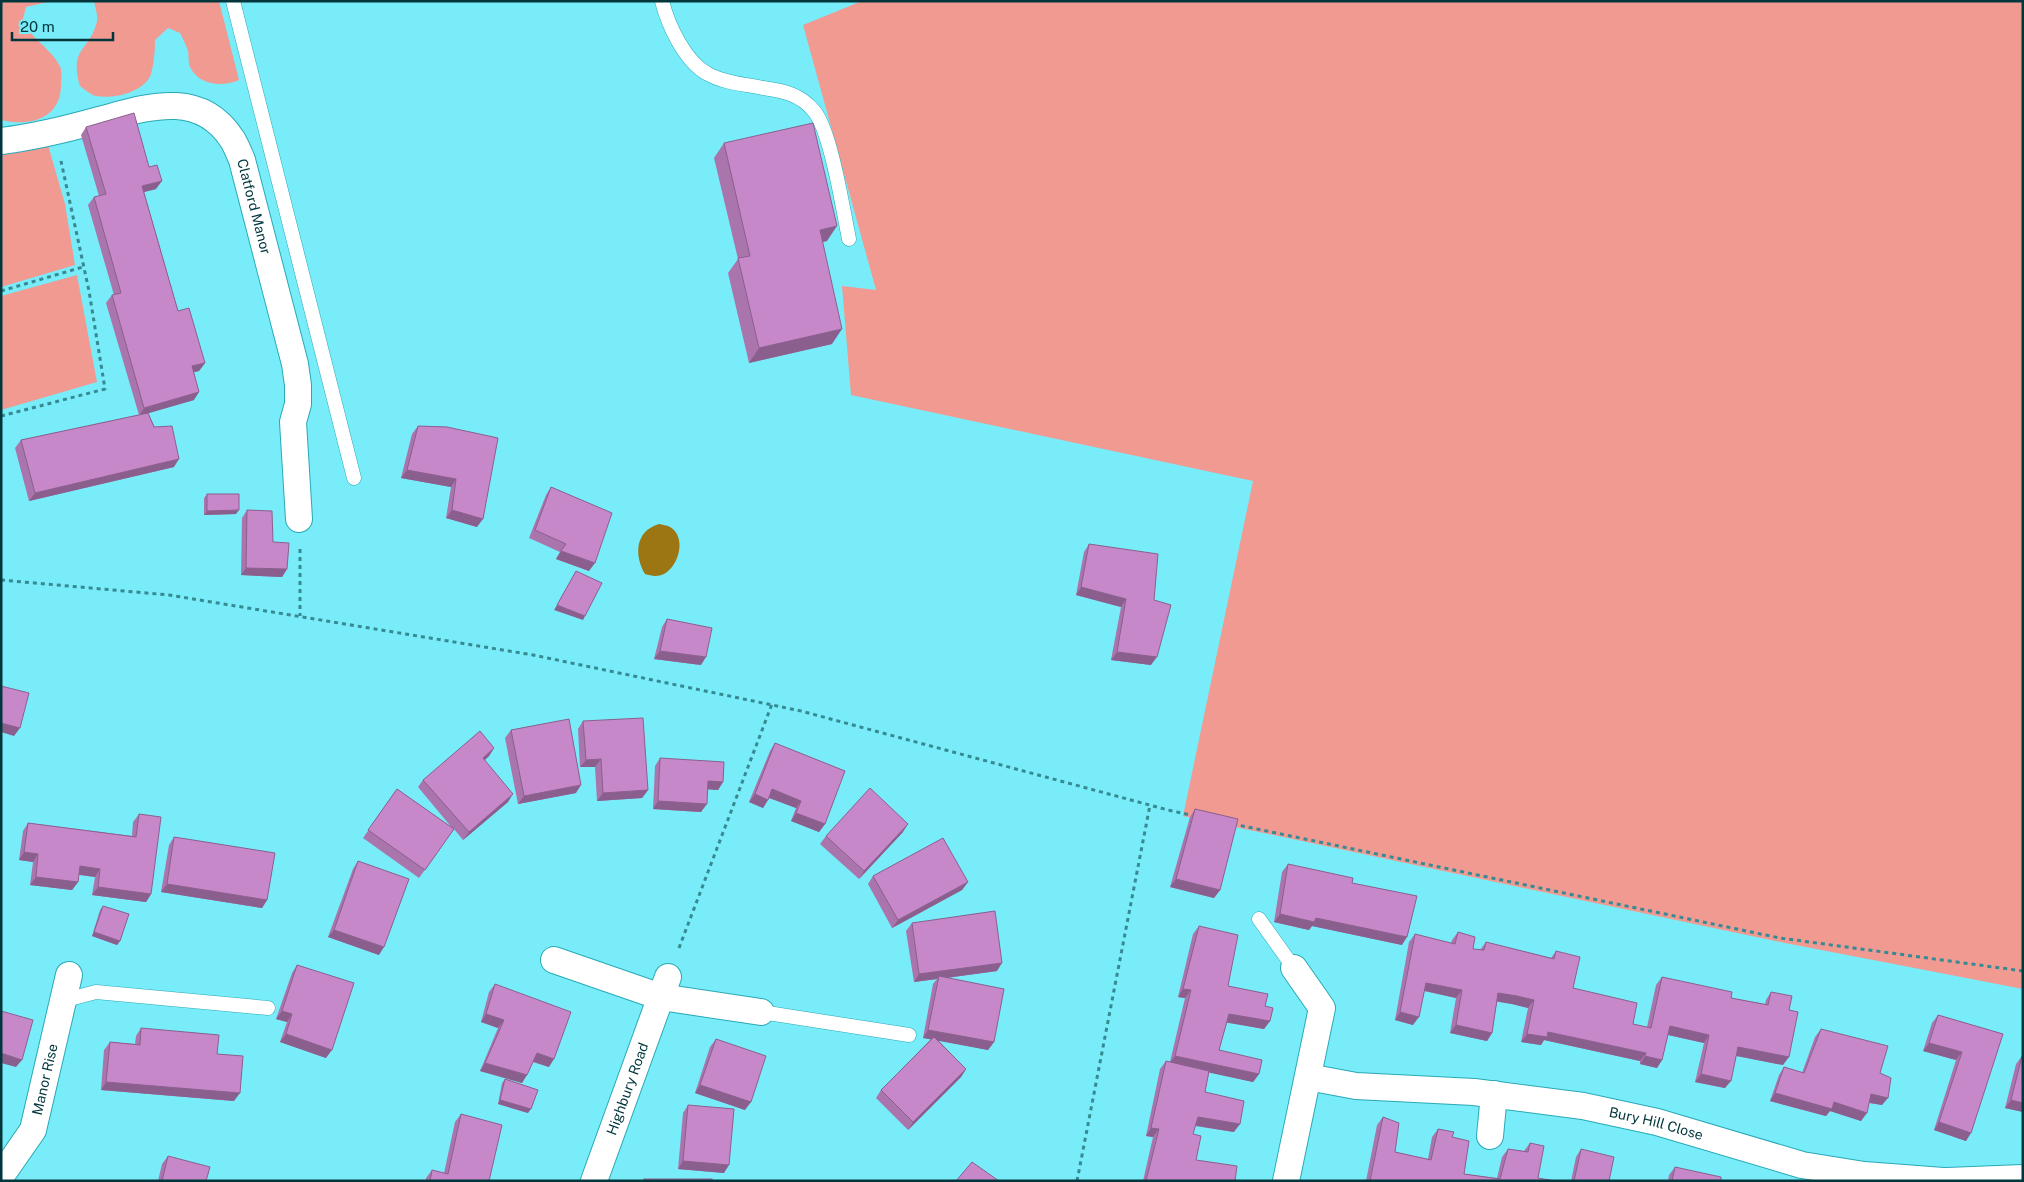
<svg xmlns="http://www.w3.org/2000/svg" width="2024" height="1182" viewBox="0 0 2024 1182" font-family="'Public Sans',sans-serif">
	<rect width="100%" height="100%" fill="#79ecf9"/>
	<g fill="#f19a92">
		<path d="M1 1H52L26 7 23 19C25 24 28 29 31 33 39 43 57 56 61 69 62 74 61 80 61 85 61 119 29 127 1 120Z"/>
		<path d="M94 1H219L239 80C223 87 199 86 190 67 188 63 189 56 188 51 186 45 183 39 180 33L168 28 155 40C155 51 154 63 151 74 144 93 113 99 96 96 91 95 84 89 80 86 69 46 90 52 97 21 98 15 95 7 94 1Z"/>
		<path d="M862 1H2023V989L1780 942 1183 816 1253 481 851 395 842 286 876 290 803 25Z"/>
		<path d="M48 145 65 204 75 265 1 287V154Z"/>
		<path d="M77 275 97 382 1 410V296Z"/>
	</g>
	<path fill="#9b7612" d="M659 524C662 525 667 525 670 527 687 537 679 566 664 574 658 577 651 576 645 574 634 555 635 531 659 524Z"/>
	<g fill="none" stroke-linecap="round" stroke-linejoin="round">
		<defs>
			<g id="service">
				<path d="M233 1 354 478"/>
				<path d="M662 1C668 25 685 62 708 74 724 83 745 84 763 88 784 91 800 94 814 111 831 131 843 210 849 239"/>
				<path d="M1259 919 1294 968"/>
				<path d="M62 1001 96 992 268 1008"/>
				<path d="M761 1012 909 1035"/>
			</g>
			<g id="minor">
				<path id="s1" d="M1 141C34 137 67 129 99 120 145 108 199 88 232 139 236 145 239 153 242 160L295 364 298 385V404L293 422 299 519"/>
				<path d="M554 960 661 997 761 1012"/>
				<path id="s2" d="M1308 1077 1356 1086 1474 1092 1583 1106 1657 1122 1802 1165 1864 1175 1943 1181"/>
				<path d="M1490 1136 1494 1094"/>
				<path id="s3" d="M1 1176 33 1130 69 975"/>
				<path id="s4" d="M594 1181 668 977"/>
				<path d="M1286 1181 1322 1008 1294 968"/>
				<path d="M1947 1181 2023 1178"/>
			</g>
		</defs>
		<use href="#service" stroke="#29a9b6" stroke-width="15"/>
		<use href="#minor" stroke="#29a9b6" stroke-width="28"/>
		<g stroke="#378992" stroke-width="3" stroke-dasharray="4 4" stroke-linecap="butt">
			<path d="M1 291 83 267"/>
			<path d="M1 416 105 389 89 291 61 161"/>
			<path d="M300 549V616"/>
			<path d="M1 580 169 595 533 655 801 711 1168 810 1195 816"/>
			<path d="M1233 824 1780 938 2023 971"/>
			<path d="M679 948 772 704"/>
			<path d="M1077 1181 1150 805"/>
		</g>
		<use href="#service" stroke="#fff" stroke-width="14"/>
		<use href="#minor" stroke="#fff" stroke-width="26"/>
	</g>
	<g fill="#aa75ad">
		<path d="M86 127 149 167 156 189 144 192 178 311 205 363 199 371 194 372V400L148 413 174 467 29 501 15 448 21 440 139 415 106 303 112 295H114L88 205 94 197 99 196 81 135Z"/>
		<path d="M724 143 827 241 822 242 832 344 749 363 728 273 738 259 714 158Z"/>
		<path d="M418 426 447 427 477 527 446 518 451 487 401 478 412 434Z"/>
		<path d="M551 487 589 571 556 559 560 552 529 538 546 495Z"/>
		<path d="M207 494 236 514 204 515V498Z"/>
		<path d="M247 510 273 542 287 569 282 577 241 575 242 518Z"/>
		<path d="M1089 544 1154 600 1151 665 1111 660 1121 607 1076 595 1084 552Z"/>
		<path d="M667 619 701 665 654 659 662 627Z"/>
		<path d="M583 721 648 790 642 798 597 801 595 767H580L578 729Z"/>
		<path d="M511 730 576 793 518 804 505 738Z"/>
		<path d="M775 743 825 824 819 832 791 821 796 808 769 798 763 808 749 802 770 751Z"/>
		<path d="M494 748 489 756 485 760 508 802 463 840 454 829 419 878 363 838 397 789 453 829 418 787 423 780Z"/>
		<path d="M660 758 723 782 718 790 708 789 701 812 653 809 655 766Z"/>
		<path d="M1195 809 1220 890 1214 898 1170 887 1190 817Z"/>
		<path d="M139 814 151 894 146 902 92 895 95 877 79 875 78 882 72 890 30 885 33 862 19 860 23 831 28 823 132 836 133 822Z"/>
		<path d="M903 832 859 879 820 844 826 836Z"/>
		<path d="M174 837 267 900 262 908 161 892 169 845Z"/>
		<path d="M358 861 379 955 328 937 353 869Z"/>
		<path d="M1288 864 1352 883 1402 945 1312 926 1309 930 1274 922 1282 872Z"/>
		<path d="M873 876 968 882 962 890 892 928 868 884Z"/>
		<path d="M103 906 120 941 117 945 92 936 100 910Z"/>
		<path d="M912 923 997 971 946 978 994 1042 988 1050 938 1040 966 1069 961 1077 908 1130 876 1098 881 1090 931 1039 923 1038 933 984 937 979 914 982 906 931Z"/>
		<path d="M1199 926 1228 986 1265 1006 1270 1021 1264 1029 1227 1022 1219 1050 1259 1074 1253 1082 1209 1072 1205 1092 1234 1132 1195 1126 1193 1134 1196 1160 1235 1181H1143L1153 1137 1146 1136 1160 1069 1166 1061 1170 1062 1185 998 1178 997 1193 934Z"/>
		<path d="M1458 932 1473 949 1480 950 1486 942 1551 958 1556 951 1573 988 1633 1024 1647 1027 1656 985 1662 977 1731 998 1765 1004 1766 1000 1771 992 1789 1010 1783 1065 1736 1056 1725 1088 1695 1082 1704 1043 1668 1035 1662 1060 1657 1068 1640 1064V1061L1544 1040 1541 1045 1521 1042 1528 1008 1512 1004 1497 1001 1492 1033 1487 1041 1450 1033 1456 998 1424 991 1413 1025 1395 1020 1409 942 1415 934 1451 944 1452 940Z"/>
		<path d="M297 965 326 1058 280 1042 287 1022 276 1019 292 973Z"/>
		<path d="M495 984 549 1067 533 1062 522 1083 480 1071 498 1028 481 1022 489 992Z"/>
		<path d="M1938 1015 2003 1034 1966 1141 1934 1130 1956 1060 1923 1051 1932 1023Z"/>
		<path d="M141 1028 217 1054 234 1101 101 1090 104 1050 110 1042 135 1044 136 1036Z"/>
		<path d="M1821 1029 1880 1073 1882 1105 1869 1103 1861 1121 1830 1111 1826 1116 1770 1101 1779 1075 1784 1067 1802 1073 1815 1037Z"/>
		<path d="M716 1039 745 1110 695 1093 710 1047Z"/>
		<path d="M2022 1056 2023 1112 2005 1108 2016 1064Z"/>
		<path d="M505 1079 528 1113 498 1104 502 1083Z"/>
		<path d="M688 1105 724 1173 678 1169 683 1113Z"/>
		<path d="M461 1114 489 1181H426V1178L432 1170 444 1173 455 1122Z"/>
		<path d="M1383 1117 1395 1152 1428 1159 1432 1137 1438 1129 1452 1137 1464 1174 1497 1178 1502 1157 1508 1149 1524 1151 1530 1143 1538 1178 1555 1181H1366L1377 1125Z"/>
		<path d="M1581 1149 1609 1181H1571L1576 1157Z"/>
		<path d="M168 1156 206 1181H158L162 1164Z"/>
		<path d="M1675 1167 1721 1181H1668L1669 1175Z"/>
	</g>
	<g fill="#8b5f8d">
		<path d="M162 181 156 189 136 194 142 186Z"/>
		<path d="M837 226 827 241 809 245 820 230Z"/>
		<path d="M842 329 832 344 749 363 759 348Z"/>
		<path d="M205 363 199 371 187 374 192 366Z"/>
		<path d="M199 392 194 400 139 416 144 408Z"/>
		<path d="M179 459 174 467 29 501 35 493Z"/>
		<path d="M407 470 456 479 451 487 401 478Z"/>
		<path d="M239 510 236 514 204 515 207 511Z"/>
		<path d="M452 510 483 519 477 527 446 518Z"/>
		<path d="M561 551 595 563 589 571 556 559Z"/>
		<path d="M246 568 287 569 282 577 241 575Z"/>
		<path d="M1081 587 1126 599 1121 607 1076 595Z"/>
		<path d="M557 605 585 616 583 620 554 610Z"/>
		<path d="M660 651 706 657 701 665 654 659Z"/>
		<path d="M1117 652 1157 657 1151 665 1111 660Z"/>
		<path d="M1 723 20 728 14 736 1 732Z"/>
		<path d="M494 748 489 756 478 766 483 758Z"/>
		<path d="M601 759 595 767H580L586 760Z"/>
		<path d="M708 781 723 782 718 790 702 789Z"/>
		<path d="M581 785 576 793 518 804 524 796Z"/>
		<path d="M772 789 801 801 796 808 767 797Z"/>
		<path d="M648 790 642 798 597 801 603 793Z"/>
		<path d="M513 794 508 802 463 840 469 832Z"/>
		<path d="M755 794 768 800 763 808 749 802Z"/>
		<path d="M658 801 707 804 701 812 653 809Z"/>
		<path d="M796 813 825 824 819 832 791 821Z"/>
		<path d="M908 824 903 832 859 879 864 871Z"/>
		<path d="M24 852 38 854 33 862 19 860Z"/>
		<path d="M80 866 100 869 95 877 75 874Z"/>
		<path d="M36 877 78 882 72 890 30 885Z"/>
		<path d="M1176 879 1220 890 1214 898 1170 887Z"/>
		<path d="M968 882 962 890 892 928 898 920Z"/>
		<path d="M167 884 267 900 262 908 161 892Z"/>
		<path d="M98 887 151 894 146 902 92 895Z"/>
		<path d="M1280 914 1316 918 1407 937 1402 945 1312 926 1309 930 1274 922Z"/>
		<path d="M334 930 384 947 379 955 328 937Z"/>
		<path d="M94 932 120 941 117 945 92 936Z"/>
		<path d="M1002 963 997 971 938 979 939 976 937 979 914 982 919 974Z"/>
		<path d="M1426 983 1462 990 1456 998 1421 990Z"/>
		<path d="M1183 989 1191 990 1185 998 1178 997Z"/>
		<path d="M1498 993 1517 996 1534 1000 1528 1008 1512 1004 1493 1001Z"/>
		<path d="M282 1011 292 1014 287 1022 276 1019Z"/>
		<path d="M1400 1012 1419 1017 1413 1025 1395 1020Z"/>
		<path d="M486 1014 504 1020 498 1028 481 1022Z"/>
		<path d="M1229 1014 1270 1021 1264 1029 1223 1022Z"/>
		<path d="M1456 1025 1492 1033 1487 1041 1450 1033Z"/>
		<path d="M1670 1026 1709 1035 1704 1043 1664 1034Z"/>
		<path d="M928 1030 994 1042 988 1050 923 1038Z"/>
		<path d="M1548 1032 1646 1053 1640 1061 1544 1040 1541 1045 1521 1042 1527 1034Z"/>
		<path d="M286 1034 332 1050 326 1058 280 1042Z"/>
		<path d="M1929 1043 1962 1052 1956 1060 1923 1051Z"/>
		<path d="M1738 1047 1789 1057 1783 1065 1732 1055Z"/>
		<path d="M1 1053 22 1060 16 1067 1 1063Z"/>
		<path d="M537 1053 554 1059 549 1067 531 1061Z"/>
		<path d="M1175 1056 1259 1074 1253 1082 1169 1064Z"/>
		<path d="M1645 1056 1662 1060 1657 1068 1640 1064Z"/>
		<path d="M485 1063 527 1075 522 1083 480 1071Z"/>
		<path d="M966 1069 961 1077 908 1130 913 1122Z"/>
		<path d="M1701 1074 1731 1081 1725 1088 1695 1082Z"/>
		<path d="M106 1082 240 1093 234 1101 101 1090Z"/>
		<path d="M700 1085 751 1102 745 1110 695 1093Z"/>
		<path d="M1775 1093 1834 1102 1867 1113 1861 1121 1830 1111 1826 1116 1770 1101Z"/>
		<path d="M1871 1094 1888 1098 1882 1105 1865 1102Z"/>
		<path d="M500 1100 531 1109 528 1113 498 1104Z"/>
		<path d="M2011 1100 2023 1103V1112L2005 1108Z"/>
		<path d="M1198 1117 1240 1124 1234 1132 1192 1125Z"/>
		<path d="M1939 1122 1971 1133 1966 1141 1934 1130Z"/>
		<path d="M1151 1128 1159 1129 1153 1137 1146 1136Z"/>
		<path d="M683 1161 729 1165 724 1173 678 1169Z"/>
	</g>
	<g fill="#c688c9" stroke="#8b5f8d">
		<path d="M134 113 149 167 157 165 162 181 142 186 178 311 189 308 205 363 192 366 199 392 144 408 112 295 121 293 94 197 106 194 86 127Z"/>
		<path d="M813 123 837 226 820 230 842 329 759 348 738 258 750 256 724 143Z"/>
		<path d="M148 413 154 427 172 426 179 459 35 493 21 440Z"/>
		<path d="M418 426 447 427 498 438 483 519 452 510 456 479 407 470Z"/>
		<path d="M551 487 612 513 595 563 561 551 566 544 535 530Z"/>
		<path d="M207 494H239V510L207 511Z"/>
		<path d="M247 510 272 511 273 542 289 543 287 569 246 568Z"/>
		<path d="M1089 544 1158 554 1154 600 1171 605 1157 657 1117 652 1126 599 1081 587Z"/>
		<path d="M576 571 602 583 585 616 557 605Z"/>
		<path d="M667 619 712 628 706 657 660 651Z"/>
		<path d="M1 686 29 693 20 728 1 723Z"/>
		<path d="M643 718 648 790 603 793 601 759 586 760 583 721Z"/>
		<path d="M569 719 581 785 524 796 511 730Z"/>
		<path d="M480 731 494 748 483 758 513 794 469 832 423 780Z"/>
		<path d="M775 743 845 771 825 824 796 813 801 801 772 789 768 800 755 794Z"/>
		<path d="M660 758 724 762 723 782 708 781 707 804 658 801Z"/>
		<path d="M870 788 908 824 864 871 826 836Z"/>
		<path d="M397 789 454 829 425 870 368 830Z"/>
		<path d="M1195 809 1238 819 1220 890 1176 879Z"/>
		<path d="M139 814 161 817 151 894 98 887 100 869 80 866 78 882 36 877 38 854 24 852 28 823 136 837Z"/>
		<path d="M174 837 275 853 267 900 167 884Z"/>
		<path d="M943 838 968 882 898 920 873 876Z"/>
		<path d="M358 861 409 879 384 947 334 930Z"/>
		<path d="M1288 864 1353 878 1352 883 1417 896 1407 937 1316 918 1314 922 1280 914Z"/>
		<path d="M103 906 129 914 120 941 94 932Z"/>
		<path d="M995 911 1002 963 919 974 912 923Z"/>
		<path d="M1199 926 1238 935 1228 986 1268 994 1265 1006 1273 1008 1270 1021 1229 1014 1219 1050 1262 1060 1259 1074 1175 1056 1191 990 1183 989Z"/>
		<path d="M1458 932 1475 937 1473 949 1484 950 1486 942 1554 959 1556 951 1580 957 1573 988 1637 1003 1633 1024 1651 1028 1662 977 1732 992 1731 998 1768 1005 1771 992 1792 996 1789 1010 1798 1012 1789 1057 1738 1047 1731 1081 1701 1074 1709 1035 1670 1026 1662 1060 1645 1056 1646 1053 1548 1032 1547 1037 1527 1034 1534 1000 1517 996 1498 993 1492 1033 1456 1025 1462 990 1426 983 1419 1017 1400 1012 1415 934 1455 944Z"/>
		<path d="M297 965 354 983 332 1050 286 1034 292 1014 282 1011Z"/>
		<path d="M939 976 1004 989 994 1042 928 1030Z"/>
		<path d="M495 984 571 1012 554 1059 537 1053 527 1075 485 1063 504 1020 486 1014Z"/>
		<path d="M1 1011 33 1020 22 1060 1 1053Z"/>
		<path d="M1938 1015 2003 1034 1971 1133 1939 1122 1962 1052 1929 1043Z"/>
		<path d="M141 1028 219 1035 217 1054 243 1056 240 1093 106 1082 110 1042 140 1045Z"/>
		<path d="M1821 1029 1888 1046 1880 1073 1891 1078 1888 1098 1871 1094 1867 1113 1834 1102 1832 1109 1775 1093 1784 1067 1804 1073Z"/>
		<path d="M934 1037 966 1069 913 1122 881 1090Z"/>
		<path d="M716 1039 766 1056 751 1102 700 1085Z"/>
		<path d="M2022 1056H2023V1103L2011 1100Z"/>
		<path d="M1166 1061 1209 1071 1205 1092 1244 1101 1240 1124 1198 1117 1193 1134 1201 1136 1196 1160 1237 1166 1235 1181H1146L1159 1129 1151 1128Z"/>
		<path d="M505 1079 538 1090 531 1109 500 1100Z"/>
		<path d="M688 1105 734 1109 729 1165 683 1161Z"/>
		<path d="M461 1114 502 1125 489 1181H430L432 1170 448 1174Z"/>
		<path d="M1383 1117 1399 1123 1395 1152 1431 1160 1438 1129 1454 1132 1452 1137 1469 1141 1464 1174 1500 1179 1508 1149 1528 1152 1530 1143 1544 1146 1538 1178 1555 1181H1370Z"/>
		<path d="M1581 1149 1614 1157 1609 1181H1574Z"/>
		<path d="M168 1156 210 1167 206 1181H162Z"/>
		<path d="M972 1162 999 1181H956Z"/>
		<path d="M1675 1167 1721 1177V1181H1672Z"/>
		<rect x="644" y="1179" width="68" height="2"/>
	</g>
	<g text-anchor="middle" dominant-baseline="central" stroke-width="4" stroke-linejoin="round" paint-order="stroke">
		<g font-size="14" fill="#00363c" stroke="#79ecf9">
			<text stroke="none"><textPath href="#s1" startOffset="318">Clatford Manor</textPath></text>
			<text stroke="none"><textPath href="#s3" startOffset="108">Manor Rise</textPath></text>
			<text stroke="none"><textPath href="#s4" startOffset="98">Highbury Road</textPath></text>
			<text stroke="none"><textPath href="#s2" startOffset="352">Bury Hill Close</textPath></text>
		</g>
	</g>
	<rect width="2024" height="1182" fill="none" stroke="#00363c" stroke-width="5"/>
	<path d="M12 32v8h101v-8" fill="none" stroke="#00363c" stroke-width="2.5"/>
	<text x="20" y="32" font-size="15" fill="#00363c" stroke="#79ecf9" stroke-width="4" paint-order="stroke">20 m</text>
</svg>
